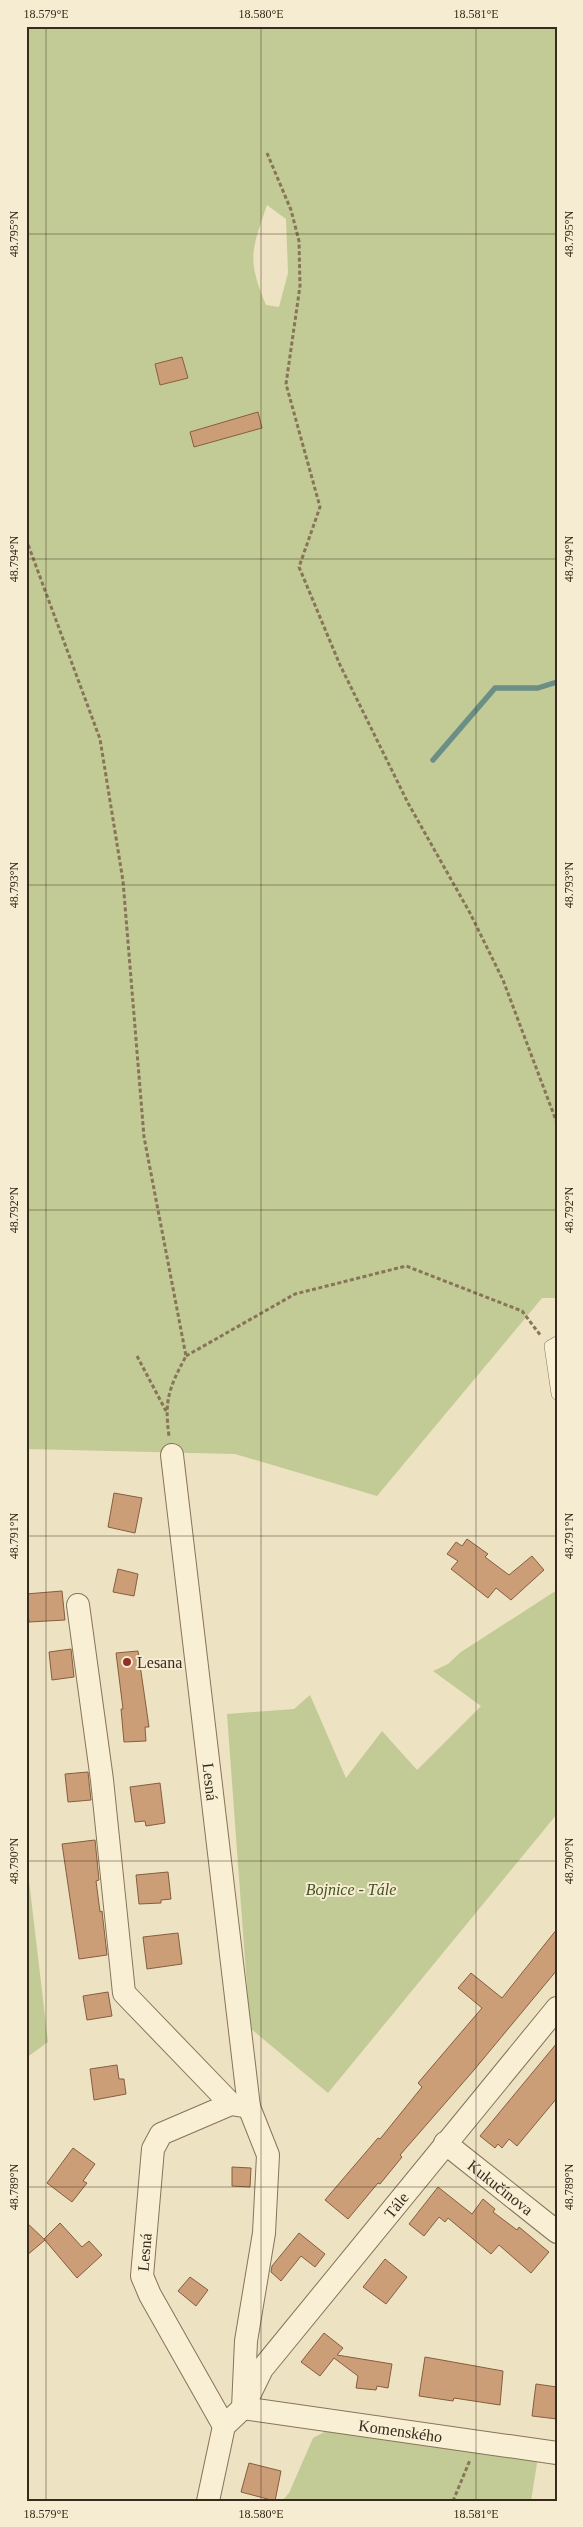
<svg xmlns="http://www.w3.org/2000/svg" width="583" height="2527" viewBox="0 0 583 2527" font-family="Georgia,serif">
	<rect width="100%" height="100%" fill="#ede2c1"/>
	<g fill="#c2cb95" fill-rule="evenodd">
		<path d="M26 26H557V1298H542L377 1496 235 1454 26 1449ZM267 205 286 219 288 273 279 307 266 305C247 259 251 252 267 205Z"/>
		<path d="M557 1590V1814L328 2093 250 2028 227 1714 294 1709 310 1695 346 1778 382 1731 417 1770 481 1706 433 1671 448 1664 461 1652Z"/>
		<path d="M26 1855 48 2042 26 2058Z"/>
		<path d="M330 2429 538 2457 531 2501H282L289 2493 313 2438Z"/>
	</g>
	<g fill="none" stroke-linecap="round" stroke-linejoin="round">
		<path stroke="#6b8e87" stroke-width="5.5" d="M433 760 495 688H538L557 682"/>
	</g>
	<g fill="#cb9e77" stroke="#865e3f">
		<path d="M182 357 188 378 160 385 155 364Z"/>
		<path d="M258 412 262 428 194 447 190 432Z"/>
		<path d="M114 1493 142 1498 135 1533 108 1527Z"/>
		<path d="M467 1539 488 1554 485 1557 509 1575 532 1556 544 1570 511 1600 496 1588 488 1598 451 1569 458 1561 447 1554 456 1542 462 1546Z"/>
		<path d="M118 1569 138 1574 134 1596 113 1592Z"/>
		<path d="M62 1591 65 1620 29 1622 26 1594Z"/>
		<path d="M71 1649 74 1677 52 1680 49 1652Z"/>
		<path d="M138 1651 149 1727H145L146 1741 124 1742 121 1709H123L116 1653Z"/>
		<path d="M88 1772 91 1800 68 1802 65 1774Z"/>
		<path d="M160 1783 165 1823 146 1826 145 1821 135 1822 130 1787Z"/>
		<path d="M95 1840 99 1880 96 1881 100 1912 102 1911 107 1955 79 1959 62 1844Z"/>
		<path d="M168 1872 171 1899 161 1900V1903L139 1904 136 1875Z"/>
		<path d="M557 1929V1970L474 2070 400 2155 402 2157 380 2184 378 2183 348 2219 325 2200 378 2138 380 2139 422 2087 418 2083 482 2008 458 1988 471 1973 502 1998Z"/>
		<path d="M178 1933 182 1964 147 1969 143 1937Z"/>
		<path d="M108 1992 112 2016 87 2020 83 1996Z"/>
		<path d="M557 2043V2098L517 2146 509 2139 502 2148 498 2144 495 2148 480 2136Z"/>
		<path d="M117 2065 119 2079H124L126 2094 94 2100 90 2069Z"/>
		<path d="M73 2148 95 2164 83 2181 87 2183 72 2202 47 2183Z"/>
		<path d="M232 2167 251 2168 250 2187 232 2186Z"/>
		<path d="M438 2187 472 2214 483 2199 495 2209 493 2212 517 2230 519 2227 549 2252 531 2273 499 2245 491 2254 448 2218 445 2222 439 2217 424 2236 409 2224Z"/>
		<path d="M26 2222 45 2240 26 2256Z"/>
		<path d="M60 2223 82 2247 89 2241 102 2255 77 2278 44 2239Z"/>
		<path d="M299 2233 325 2254 315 2267 301 2256 281 2281 271 2272 272 2266Z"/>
		<path d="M385 2259 407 2277 386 2304 363 2287Z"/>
		<path d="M190 2277 208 2290 196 2306 178 2291Z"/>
		<path d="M324 2333 343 2348 337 2355 392 2364 388 2388 377 2386 376 2390 356 2388 358 2376 334 2358 320 2376 301 2362Z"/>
		<path d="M425 2357 503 2371 500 2405 454 2398 453 2401 419 2396Z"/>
		<path d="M536 2384 557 2387V2419L532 2416Z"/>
		<path d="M249 2463 281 2471 275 2501 241 2492Z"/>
	</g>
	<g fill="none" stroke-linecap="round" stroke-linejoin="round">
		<defs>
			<path id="service" d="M557 1342 550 1346 557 1394"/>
			<g id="minor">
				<path id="s1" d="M172 1455 249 2107 268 2155 264 2233 246 2341 243 2408"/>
				<path d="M78 1605 102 1780 124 1993 231 2104 249 2107"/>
				<path id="s2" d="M445 2143 557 2232"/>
				<path id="s3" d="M243 2408 557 2453"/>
				<path id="s4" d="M224 2426 150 2295 142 2276 153 2149 161 2134 231 2104"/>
				<path id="s5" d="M208 2501 224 2426 243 2408 262 2369 557 2008"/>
			</g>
		</defs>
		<use href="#service" stroke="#877459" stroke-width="12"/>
		<use href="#minor" stroke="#877459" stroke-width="24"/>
		<g stroke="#877459" stroke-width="3" stroke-dasharray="4 2.5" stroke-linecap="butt">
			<path d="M267 153 291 210 299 241 300 286 286 384 320 507 299 567 340 665 408 803 470 913 503 980 557 1123"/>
			<path d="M26 539 100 739 123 881 144 1137 186 1356C169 1388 164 1400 169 1436"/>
			<path d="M137 1356 166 1411"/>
			<path d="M186 1356 295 1294 406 1266 522 1311 541 1336"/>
			<path d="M453 2501 470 2460"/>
		</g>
		<use href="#service" stroke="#f8efd4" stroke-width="11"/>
		<use href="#minor" stroke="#f8efd4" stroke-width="22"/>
	</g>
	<path fill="none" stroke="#372b1d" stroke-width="1" stroke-opacity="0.45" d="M46 26V2501M261 26V2501M476 26V2501M26 234H557M26 559H557M26 885H557M26 1210H557M26 1536H557M26 1861H557M26 2187H557"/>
	<circle fill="#952e29" stroke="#f5ecd1" stroke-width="2" cx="127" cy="1662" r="5"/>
	<g text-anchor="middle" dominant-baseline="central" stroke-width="4" stroke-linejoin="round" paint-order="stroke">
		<g font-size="16" fill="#372b1d" stroke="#f5ecd1" text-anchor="start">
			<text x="137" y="1662">Lesana</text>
		</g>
		<g font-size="16" fill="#372b1d" stroke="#f5ecd1">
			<text stroke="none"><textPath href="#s1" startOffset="329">Lesná</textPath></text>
			<text stroke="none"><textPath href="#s2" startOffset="71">Kukučínova</textPath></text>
			<text stroke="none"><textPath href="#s5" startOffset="358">Tále</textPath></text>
			<text stroke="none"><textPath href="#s4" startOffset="195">Lesná</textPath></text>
			<text stroke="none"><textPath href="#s3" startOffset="159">Komenského</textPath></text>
		</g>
		<g font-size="16" font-style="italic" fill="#455324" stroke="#f5ecd1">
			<text x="351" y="1889">Bojnice - Tále</text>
		</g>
	</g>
	<rect width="583" height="2527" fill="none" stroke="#f5ecd1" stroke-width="55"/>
	<rect x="28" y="28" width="528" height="2472" fill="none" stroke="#372b1d" stroke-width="2"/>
	<g font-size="12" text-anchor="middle" fill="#372b1d">
		<text x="46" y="18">18.579°E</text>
		<text x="261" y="18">18.580°E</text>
		<text x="476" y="18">18.581°E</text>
		<text transform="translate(14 234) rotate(-90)" y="4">48.795°N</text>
		<text transform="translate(569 234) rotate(-90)" y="4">48.795°N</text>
		<text transform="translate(14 559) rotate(-90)" y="4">48.794°N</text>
		<text transform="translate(569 559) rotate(-90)" y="4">48.794°N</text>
		<text transform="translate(14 885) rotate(-90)" y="4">48.793°N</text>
		<text transform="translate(569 885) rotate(-90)" y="4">48.793°N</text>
		<text transform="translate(14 1210) rotate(-90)" y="4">48.792°N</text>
		<text transform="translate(569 1210) rotate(-90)" y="4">48.792°N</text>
		<text transform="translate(14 1536) rotate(-90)" y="4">48.791°N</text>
		<text transform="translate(569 1536) rotate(-90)" y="4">48.791°N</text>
		<text transform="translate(14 1861) rotate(-90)" y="4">48.790°N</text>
		<text transform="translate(569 1861) rotate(-90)" y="4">48.790°N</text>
		<text transform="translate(14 2187) rotate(-90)" y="4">48.789°N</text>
		<text transform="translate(569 2187) rotate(-90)" y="4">48.789°N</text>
		<text x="46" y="2518">18.579°E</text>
		<text x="261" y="2518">18.580°E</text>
		<text x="476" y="2518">18.581°E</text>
	</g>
</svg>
